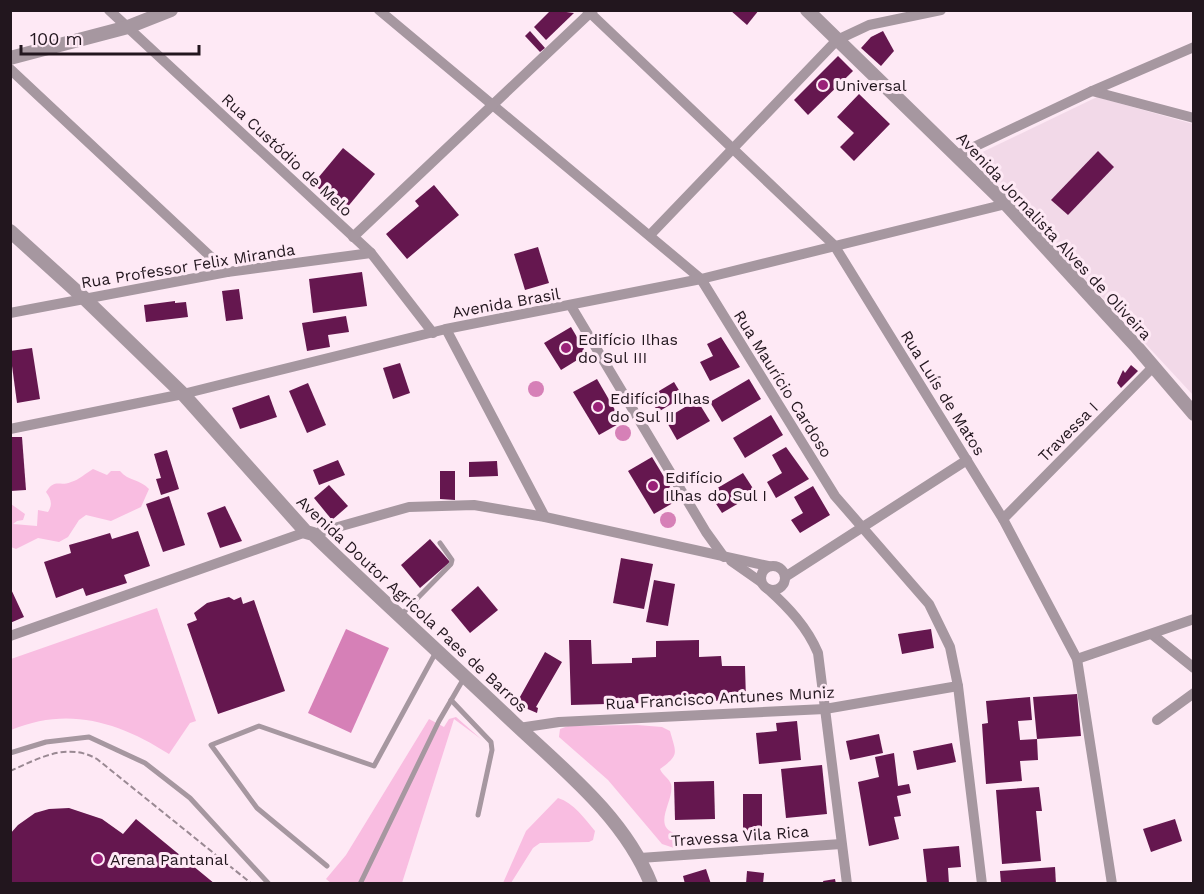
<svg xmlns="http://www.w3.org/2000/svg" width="1204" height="894" viewBox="0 0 1204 894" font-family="'Work Sans',sans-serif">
	<rect width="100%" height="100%" fill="#fee9f5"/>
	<path fill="#f2d9e8" d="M1097 97 1193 124V395L972 157Z"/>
	<g fill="#f9bde1">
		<path d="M93 469 107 475 111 471H120C128 481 140 479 149 489L141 507 111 521 86 515 79 520 68 537 59 542 38 538 16 549 11 547V504L25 514 23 520 17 521 13 524 37 526 38 510 48 512C53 504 51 499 46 492 55 478 59 487 71 482 79 480 86 473 93 469Z"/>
		<path d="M157 608 196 721 190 723 169 754C119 722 68 706 11 730V659Z"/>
		<path d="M456 717 481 739 454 719 402 883H331L326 879 346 855 429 719 444 727 449 719Z"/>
		<path d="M637 725 662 727 670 731C676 753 680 755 660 769 662 775 669 778 671 784 675 801 650 827 677 834 693 838 708 836 724 842L674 848 662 844 608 780 559 737 560 729 568 726Z"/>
		<path d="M558 798C574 803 584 818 595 831L593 840 589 842 540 843 533 848 511 883H503L526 831Z"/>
	</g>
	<g fill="#d680b7">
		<circle cx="536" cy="389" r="8"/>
		<circle cx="623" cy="433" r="8"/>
		<circle cx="668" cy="520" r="8"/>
		<path d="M346 629 389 648 351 733 308 713Z"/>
	</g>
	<g fill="#65174f">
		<path d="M551 10 574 13 546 40 534 27Z"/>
		<path d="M730 10H759L747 25Z"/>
		<path d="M530 31 545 48 540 52 525 36Z"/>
		<path d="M883 31 894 51 881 66 861 48 871 37Z"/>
		<path d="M838 56 853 71 808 115 794 100Z"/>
		<path d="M859 94 890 124 854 161 840 147 854 133 837 117Z"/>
		<path d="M343 148 375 174 345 210 313 184Z"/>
		<path d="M1098 151 1114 167 1068 215 1051 200Z"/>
		<path d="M434 185 459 215 407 259 386 234 419 206 415 201Z"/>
		<path d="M538 247 549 283 525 290 514 254Z"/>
		<path d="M362 272 367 306 313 313 309 279Z"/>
		<path d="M239 289 243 319 226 321 222 291Z"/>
		<path d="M175 301V303L186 302 188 317 146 322 144 305Z"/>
		<path d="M346 316 349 332 328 335 330 347 307 351 302 323Z"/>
		<path d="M571 327 587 354 561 370 544 343Z"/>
		<path d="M721 337 740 367 710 381 700 362 713 356 707 344Z"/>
		<path d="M32 348 40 399 17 403 10 351Z"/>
		<path d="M400 363 410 393 393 399 383 368Z"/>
		<path d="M1131 365 1138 371 1121 388 1117 383 1123 370 1125 373Z"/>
		<path d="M597 379 622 422 599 435 573 392Z"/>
		<path d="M749 379 761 399 722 422 710 402Z"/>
		<path d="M674 382 683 397 658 412 649 397Z"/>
		<path d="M308 383 326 425 307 433 289 391Z"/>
		<path d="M269 395 277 417 240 429 232 408Z"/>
		<path d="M697 400 710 421 677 440 665 419Z"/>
		<path d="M771 415 783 435 745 458 733 438Z"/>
		<path d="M10 437H22L26 490 10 491Z"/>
		<path d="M786 447 809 479 776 498 767 482 782 473 772 455Z"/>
		<path d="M167 450 179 489 161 495 156 479 161 478 154 454Z"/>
		<path d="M652 457 678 500 654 514 628 471Z"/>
		<path d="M338 460 345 475 319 485 313 470Z"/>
		<path d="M497 461 498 476 469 477V462Z"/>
		<path d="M440 471H455V500L440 499Z"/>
		<path d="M743 473 756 493 722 513 709 493Z"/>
		<path d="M329 485 348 506 332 520 314 498Z"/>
		<path d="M813 486 830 515 800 533 791 520 803 513 794 497Z"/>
		<path d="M169 496 185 545 163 552 146 504Z"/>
		<path d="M225 506 242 541 220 548 207 513Z"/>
		<path d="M138 531 150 566 124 575 127 583 86 596 83 588 56 598 44 562 71 553 69 545 90 539 110 533 112 539Z"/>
		<path d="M430 539 450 562 420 588 401 565Z"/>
		<path d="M621 558 653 564 644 609 613 603Z"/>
		<path d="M654 580 675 584 668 626 646 622Z"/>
		<path d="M478 586 498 610 470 633 451 610Z"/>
		<path d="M10 587 24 617 10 623Z"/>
		<path d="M229 597 234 600 241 597 243 604 254 600 285 691 218 714 187 624 197 620 194 613 207 603Z"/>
		<path d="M931 629 934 648 902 654 898 634Z"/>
		<path d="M569 640H591L592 664 632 663V658L656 657V641L699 640V657L721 656 722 666H745L746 700 571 705Z"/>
		<path d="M545 652 562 662 536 707 538 708 537 713 516 704Z"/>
		<path d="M1077 694 1081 736 1037 739 1033 697Z"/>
		<path d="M1030 697 1032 720 1018 721 1020 740 1037 739 1038 760 1020 761 1022 781 986 784 982 724 988 723 986 701Z"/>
		<path d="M797 721 801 760 759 764 756 733 777 731 776 723Z"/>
		<path d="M879 734 883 753 850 760 846 741Z"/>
		<path d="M952 743 956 762 917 770 913 751Z"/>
		<path d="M894 753 898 786 909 784 911 793 897 796 901 816 894 817 899 839 869 846 858 782 879 777 875 757Z"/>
		<path d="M822 765 827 814 786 818 781 769Z"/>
		<path d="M714 781 715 819 675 820 674 782Z"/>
		<path d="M1039 787 1042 811H1036L1041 861 1002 864 996 790Z"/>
		<rect x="743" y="794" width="19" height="40"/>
		<path d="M69 808 102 819 123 834 136 819 215 884H10V834L18 825 35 813 49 809Z"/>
		<path d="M1175 819 1182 841 1151 852 1143 829Z"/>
		<path d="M959 846 961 867 948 868 949 884H927L923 849Z"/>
		<path d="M1055 867 1056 884H1001L1000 871Z"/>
		<path d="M706 869 711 884H685L683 876Z"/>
		<path d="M747 871 764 873 763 884H746Z"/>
		<path d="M835 879 836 884H824L823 881Z"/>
	</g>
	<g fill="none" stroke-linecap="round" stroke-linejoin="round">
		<path stroke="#9a8993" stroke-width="2" stroke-dasharray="6 3" stroke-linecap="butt" d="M10 771C40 758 67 742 97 759L252 884"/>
		<g stroke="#a697a0" stroke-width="5">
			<path d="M401 615 451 564 452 560 440 543"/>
			<path d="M451 700 491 742 492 750 478 815"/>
			<path d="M10 753 46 742 89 737 145 763 190 798 269 884"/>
			<path d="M327 866 257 808 211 745 259 726 374 766 436 652"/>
			<path d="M360 884 439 721 464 678"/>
		</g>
		<g stroke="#a697a0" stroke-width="10">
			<path d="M109 10 371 253 433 333"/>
			<path d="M379 10 701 279 835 496 929 604 950 647 958 686 982 884"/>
			<path d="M587 10 834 245 1003 519 1077 659 1112 884"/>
			<path d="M10 69 227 272"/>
			<path d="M1092 91 1194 118"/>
			<path d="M957 155 1092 91 1194 47"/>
			<path d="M650 235 837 40 869 25 941 10"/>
			<path d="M353 237 593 10"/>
			<path d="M571 306 706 532 724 557"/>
			<path d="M10 313 227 272 371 253"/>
			<path d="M446 329 545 517"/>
			<path d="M10 429 183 394 446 329 701 279 1006 204"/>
			<path d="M1003 519 1153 367"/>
			<path d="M313 534 409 507 474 505 545 517 768 566"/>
			<path d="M731 561 761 582"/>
			<circle cx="773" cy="578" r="12"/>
			<path d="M785 577 967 460"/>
			<path d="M768 589C789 608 807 627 818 653L847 884"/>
			<path d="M1153 635 1194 668"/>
			<path d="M10 636 306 532"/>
			<path d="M1077 659 1194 619"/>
			<path d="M1157 720 1194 693"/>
			<path d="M519 728 559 722 825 709 958 686"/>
			<path d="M640 858 841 844"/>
		</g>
		<g stroke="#a697a0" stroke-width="14">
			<path d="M807 10 1006 204 1135 345 1194 414"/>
			<path d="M10 58 128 27 171 10"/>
			<path d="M10 231 84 298 183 394 306 532 313 534C379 598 447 659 513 722 564 770 624 817 651 884"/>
		</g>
	</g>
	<g fill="#9a2078" stroke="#fee9f5" stroke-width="2">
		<circle cx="823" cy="85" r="6"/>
		<circle cx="566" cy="348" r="6"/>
		<circle cx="598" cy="407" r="6"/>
		<circle cx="653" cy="486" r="6"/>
		<circle cx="98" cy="859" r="6"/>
	</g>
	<g text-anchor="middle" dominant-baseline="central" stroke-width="6" stroke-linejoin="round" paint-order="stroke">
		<g font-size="16" fill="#22161e" stroke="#fee9f5" text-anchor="start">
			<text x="835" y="85">Universal</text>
			<text x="578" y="339">Edifício Ilhas<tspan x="578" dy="18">do Sul III</tspan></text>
			<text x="610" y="398">Edifício Ilhas<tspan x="610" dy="18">do Sul II</tspan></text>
			<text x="665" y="477">Edifício<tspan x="665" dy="18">Ilhas do Sul I</tspan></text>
			<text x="110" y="859">Arena Pantanal</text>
		</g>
		<g font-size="16" fill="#22161e" stroke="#fee9f5">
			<text transform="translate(287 155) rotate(43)">Rua Custódio de Melo</text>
			<text transform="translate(1054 236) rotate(47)">Avenida Jornalista Alves de Oliveira</text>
			<text transform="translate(188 266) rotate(-9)">Rua Professor Felix Miranda</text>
			<text transform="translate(506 303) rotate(-10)">Avenida Brasil</text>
			<text transform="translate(783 384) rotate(58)">Rua Maurício Cardoso</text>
			<text transform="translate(943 393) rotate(58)">Rua Luís de Matos</text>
			<text transform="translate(1068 432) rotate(-45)">Travessa I</text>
			<text transform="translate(412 604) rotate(43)">Avenida Doutor Agrícola Paes de Barros</text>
			<text transform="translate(720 698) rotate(-3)">Rua Francisco Antunes Muniz</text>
			<text transform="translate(740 836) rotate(-4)">Travessa Vila Rica</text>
		</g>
	</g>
	<rect width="1204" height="894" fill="none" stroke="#22161e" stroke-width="24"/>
	<path d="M21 45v9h178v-9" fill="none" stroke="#22161e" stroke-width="3"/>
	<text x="30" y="45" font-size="18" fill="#22161e" stroke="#fee9f5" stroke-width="4.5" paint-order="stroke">100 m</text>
</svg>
